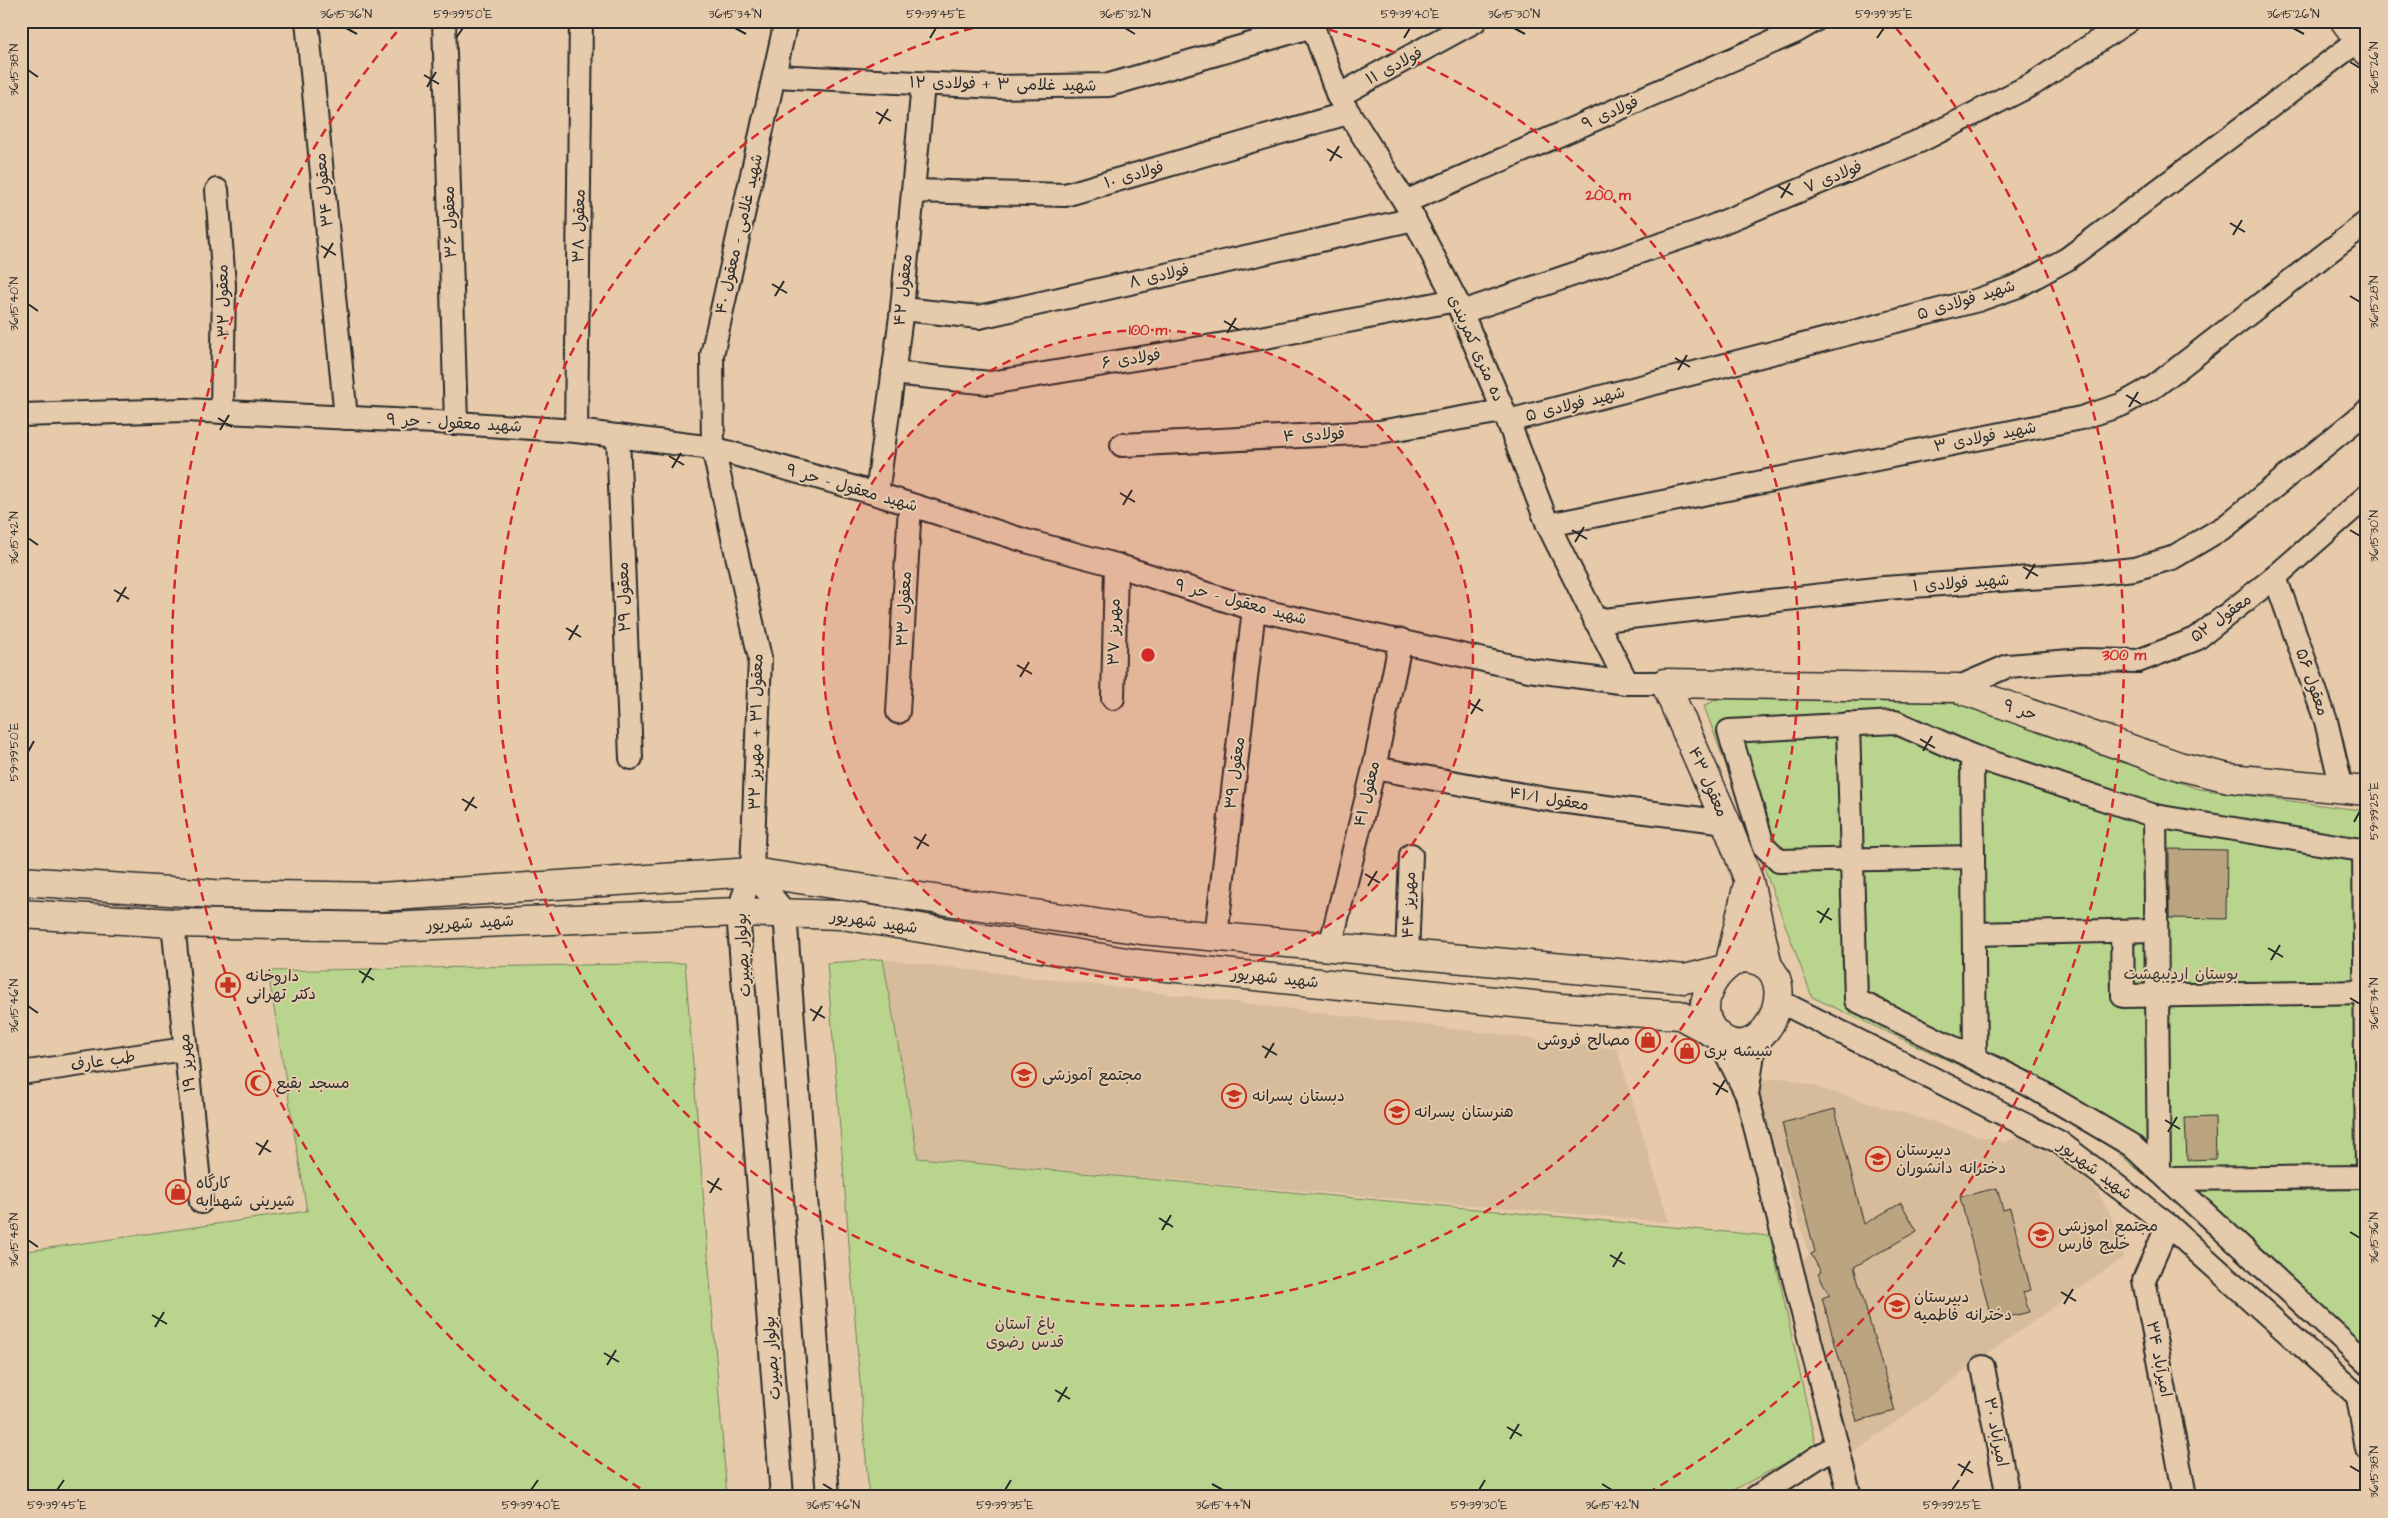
<svg xmlns="http://www.w3.org/2000/svg" width="2388" height="1518" viewBox="0 0 2388 1518" font-family="'Architects Daughter','Playpen Sans Arabic',sans-serif">
	<rect width="100%" height="100%" fill="#e6caa9"/>
	<filter id="ink" filterUnits="userSpaceOnUse"><feTurbulence type="fractalNoise" baseFrequency=".02" numOctaves="2"/><feDisplacementMap in="SourceGraphic" scale="10" xChannelSelector="R" yChannelSelector="G"/><feConvolveMatrix kernelMatrix="1 2 1 2 8 2 1 2 1" color-interpolation-filters="sRGB"/></filter>
	<g filter="url(#ink)">
		<g fill="#d6bc9b">
			<path d="M883 959 1617 1049 1669 1222 918 1158Z"/>
			<path d="M1786 1078 2004 1143 2019 1136 2069 1165 2095 1188 2110 1213 2124 1257 1993 1350 1851 1455 1800 1261 1809 1255 1759 1094 1762 1080Z"/>
		</g>
		<g fill="#b9d58d" stroke="#72805c">
			<path d="M1721 697 1960 703 2198 789 2367 811V1378L2190 1214 2116 1151 2029 1098 1812 997 1704 706Z"/>
			<path d="M883 959 918 1158 1770 1236 1816 1447 1720 1497H869L827 963Z"/>
			<path d="M685 963 727 1497H21V1252L307 1211 268 971Z"/>
		</g>
		<g fill="#bba480" stroke="#2b2b2b">
			<path d="M2169 849 2227 850 2226 919 2169 918Z"/>
			<path d="M1835 1109 1864 1224 1901 1203 1917 1231 1854 1267 1895 1411 1857 1421 1822 1298 1830 1295 1818 1274 1821 1272 1811 1254 1815 1252 1782 1123Z"/>
			<path d="M2215 1117 2216 1159 2187 1160 2185 1118Z"/>
			<path d="M1997 1188 2003 1210 2010 1208 2031 1290 2023 1292 2029 1312 1992 1321 1960 1197Z"/>
		</g>
		<g fill="none" stroke-linecap="round" stroke-linejoin="round">
			<defs>
				<g id="street">
					<path d="M307 21 346 418"/>
					<path d="M444 21 456 423"/>
					<path d="M1311 21 1338 96 1405 202 1456 300 1508 421 1548 525 1627 683"/>
					<path d="M774 76 998 87 1109 85 1313 26"/>
					<path d="M1338 96 1475 21"/>
					<path d="M217 190 224 285 222 412"/>
					<path d="M913 191 1065 195 1348 113"/>
					<path d="M1405 202 1795 32 1814 21"/>
					<path d="M902 309 979 317 1414 219"/>
					<path d="M1462 312 1704 230 1922 140 2033 84 2128 21"/>
					<path d="M893 373 990 383 1255 339 1456 300"/>
					<path d="M21 415 185 410 456 423 576 431 713 448 877 494 1026 541 1116 565 1254 609 1529 670 1627 683H1665"/>
					<path d="M1508 421 1978 300 2018 286 2067 259 2359 40"/>
					<path d="M576 431 581 21"/>
					<path d="M618 436 631 758"/>
					<path d="M1122 445 1379 432 1503 411"/>
					<path d="M877 494 902 309 923 84"/>
					<path d="M1548 525 2081 418 2121 405 2155 386 2367 222"/>
					<path d="M2275 577 2326 721 2342 789"/>
					<path d="M1595 621 1884 588 2088 574 2134 569 2172 558 2226 526 2367 411"/>
					<path d="M1957 688 2008 666 2083 660 2138 661 2196 639 2275 577 2367 496"/>
					<path d="M1113 698 1116 565"/>
					<path d="M898 712 910 505"/>
					<path d="M1848 724 1856 1000 2031 1086 2131 1145 2367 1363"/>
					<path d="M1972 756 1975 1058"/>
					<path d="M1374 768 1551 800 1726 822"/>
					<path d="M2155 816 2159 1171"/>
					<path d="M2364 851 2367 1169"/>
					<path d="M1973 857 1779 861 1763 845 1729 731 1895 722 1972 756 2155 816 2367 851"/>
					<path d="M752 872 785 913 828 1497"/>
					<path d="M173 923 201 1202"/>
					<path d="M2122 931 2123 996 2367 992"/>
					<path d="M1974 934 2156 930"/>
					<path d="M1216 937 1254 609"/>
					<path d="M1330 947 1374 768 1401 640"/>
					<path d="M1407 955 1411 855"/>
					<path d="M1779 1001 2059 1142 2168 1225 2367 1404"/>
					<path d="M1717 1035 1747 1095 1850 1497"/>
					<path d="M21 1073 185 1049"/>
					<path d="M1747 1095 1755 1039"/>
					<path d="M2168 1179 2367 1177"/>
					<path d="M2168 1225 2144 1280 2185 1497"/>
					<path d="M1983 1367 2008 1497"/>
					<path d="M2358 1397 2367 1448"/>
					<path d="M782 1497 738 912 752 872 760 658 713 448 712 355 786 21"/>
					<path d="M1756 1497 1837 1445"/>
				</g>
				<g id="secondary">
					<path d="M2345 21 2367 51"/>
					<path d="M21 881 214 894 380 897 752 872 1142 930 1685 979 1720 970"/>
					<path d="M21 914 173 923 388 927 738 912 842 915 1138 964 1562 1008 1680 1015 1717 1035"/>
					<path d="M1742 958C1811 959 1769 1070 1722 1039 1689 1016 1709 969 1742 958Z"/>
					<path d="M1730 962 1747 888"/>
					<path d="M1768 966 1749 881 1726 822 1665 683 1957 688 2179 766 2229 778 2367 791"/>
				</g>
			</defs>
			<use href="#street" stroke="#2b2b2b" stroke-width="26"/>
			<use href="#secondary" stroke="#2b2b2b" stroke-width="31"/>
			<use href="#street" stroke="#e5caac" stroke-width="22"/>
			<use href="#secondary" stroke="#e5caac" stroke-width="28"/>
		</g>
	</g>
	<path fill="none" stroke="#2b2b2b" stroke-width="2" d="M346 28 357 34M735 28 746 34M1125 28 1135 34M1514 28 1525 34M2293 28 2304 34M456 38 463 28M930 38 936 28M1404 38 1410 28M1877 38 1884 28M2350 62 2360 68M28 70 38 77M424 75 439 84M427 87 436 72M876 112 891 121M879 124 888 109M1327 149 1342 158M1330 161 1339 146M1778 186 1793 195M1781 198 1790 183M2230 223 2245 232M2233 235 2242 220M321 246 336 255M324 258 333 243M772 284 787 293M775 296 784 281M2350 296 2360 302M28 304 38 311M1224 321 1239 330M1227 333 1236 318M1675 358 1690 367M1678 370 1687 355M2126 395 2141 404M2129 407 2138 392M218 418 232 427M220 430 229 415M669 456 684 465M672 468 681 453M1120 493 1135 502M1123 505 1132 490M1572 530 1587 539M2350 530 2360 536M28 538 38 545M1575 542 1584 527M2023 567 2038 576M2026 579 2035 564M114 590 129 599M117 602 126 587M566 628 581 637M569 640 578 625M1017 665 1032 674M1020 677 1029 662M1468 702 1483 711M1471 714 1480 699M1920 739 1935 748M1923 751 1932 736M28 752 34 741M462 799 477 808M465 811 474 797M2354 822 2360 811M914 837 929 846M917 849 926 834M1365 874 1380 883M1368 886 1377 871M1817 911 1832 920M1820 923 1829 908M2268 948 2283 957M2271 960 2280 945M359 971 374 980M362 983 371 968M2350 998 2360 1004M28 1006 38 1013M810 1009 825 1018M813 1021 822 1006M1262 1046 1277 1055M1265 1058 1274 1043M1713 1083 1728 1092M1716 1095 1725 1080M2165 1120 2180 1129M2168 1132 2177 1117M256 1143 271 1152M259 1155 268 1140M707 1181 722 1190M710 1193 719 1178M1159 1218 1173 1227M1162 1230 1171 1215M2350 1232 2360 1238M28 1240 38 1247M1610 1255 1625 1264M1613 1267 1622 1252M2061 1292 2076 1301M2064 1304 2073 1289M152 1315 167 1324M155 1327 164 1312M604 1353 619 1362M607 1365 616 1350M1055 1390 1070 1399M1058 1402 1067 1387M1507 1427 1522 1436M1510 1439 1519 1424M1958 1464 1973 1473M2350 1466 2360 1472M1961 1476 1970 1461M823 1484 833 1490M1212 1484 1223 1490M1602 1484 1612 1490M57 1490 64 1480M531 1490 538 1480M1005 1490 1011 1480M1479 1490 1485 1480M1952 1490 1959 1480"/>
	<circle cx="1148" cy="655" r="325" fill="#d62828" fill-opacity=".12"/>
	<g fill="none" stroke="#d62828" stroke-width="2.5" stroke-dasharray="9 6">
		<circle cx="1148" cy="655" r="325"/>
		<path d="M1300 22A651 651 0 1 1 996 22"/>
		<path d="M653 1496A976 976 0 0 1 400 28M1896 28A976 976 0 0 1 1643 1496"/>
	</g>
	<defs>
		<symbol id="pharmacy-ring" viewBox="-11 -11 22 22"><circle r="9.5" fill="#e5caac" stroke="#c8321e" stroke-width="1.5"/><path d="M-2-6h4v4h4v4h-4v4h-4v-4h-4v-4h4Z" fill="#c8321e"/></symbol>
		<symbol id="shop-ring" viewBox="-11 -11 22 22"><circle r="9.5" fill="#e5caac" stroke="#c8321e" stroke-width="1.5"/><path d="M-5-2.5h2.3a2.7 3.5 0 0 1 5.4 0H5L5.5 6h-11ZM-1.5-2.5h3a1.5 2.3 0 0 0-3 0Z" fill="#c8321e"/></symbol>
		<symbol id="school-ring" viewBox="-11 -11 22 22"><circle r="9.5" fill="#e5caac" stroke="#c8321e" stroke-width="1.5"/><path d="M0-5L7-2L0 1L-7-2ZM-4 1L0 2.5L4 1V4Q0 6-4 4Z" fill="#c8321e"/></symbol>
		<symbol id="mosque-ring" viewBox="-11 -11 22 22"><circle r="9.5" fill="#e5caac" stroke="#c8321e" stroke-width="1.5"/><path d="M3.5-4.9A6 6 0 1 0 3.5 4.9A5 5 0 1 1 3.5-4.9Z" fill="#c8321e"/></symbol>
	</defs>
	<g fill-rule="evenodd">
		<use href="#pharmacy-ring" x="214" y="971" width="28" height="28"/>
		<use href="#shop-ring" x="1634" y="1026" width="28" height="28"/>
		<use href="#shop-ring" x="1673" y="1037" width="28" height="28"/>
		<use href="#school-ring" x="1010" y="1061" width="28" height="28"/>
		<use href="#mosque-ring" x="244" y="1069" width="28" height="28"/>
		<use href="#school-ring" x="1220" y="1082" width="28" height="28"/>
		<use href="#school-ring" x="1383" y="1098" width="28" height="28"/>
		<use href="#school-ring" x="1864" y="1145" width="28" height="28"/>
		<use href="#shop-ring" x="164" y="1178" width="28" height="28"/>
		<use href="#school-ring" x="2027" y="1221" width="28" height="28"/>
		<use href="#school-ring" x="1883" y="1292" width="28" height="28"/>
	</g>
	<g text-anchor="middle" dominant-baseline="central" stroke-width="4" stroke-linejoin="round" paint-order="stroke">
		<g font-size="16" fill="#2b2b2b" stroke="#e5caac">
			<text transform="translate(1394 66) rotate(-28)">فولادی ۱۱</text>
			<text transform="translate(1003 84) rotate(1)">شهید غلامی ۳ + فولادی ۱۲</text>
			<text transform="translate(1610 113) rotate(-24)">فولادی ۹</text>
			<text transform="translate(1134 175) rotate(-16)">فولادی ۱۰</text>
			<text transform="translate(1833 177) rotate(-22)">فولادی ۷</text>
			<text transform="translate(324 190) rotate(-96)">معقول ۳۴</text>
			<text transform="translate(450 222) rotate(-92)">معقول ۳۶</text>
			<text transform="translate(579 226) rotate(-89)">معقول ۳۸</text>
			<text transform="translate(739 234) rotate(-77)">شهید غلامی - معقول ۴۰</text>
			<text transform="translate(1159 276) rotate(-13)">فولادی ۸</text>
			<text transform="translate(903 290) rotate(-84)">معقول ۴۲</text>
			<text transform="translate(1966 300) rotate(-17)">شهید فولادی ۵</text>
			<text transform="translate(223 301) rotate(-91)">معقول ۳۲</text>
			<text transform="translate(1476 348) rotate(66)">ده متری کمربندی</text>
			<text transform="translate(1131 359) rotate(-9)">فولادی ۶</text>
			<text transform="translate(1575 404) rotate(-14)">شهید فولادی ۵</text>
			<text transform="translate(454 423) rotate(3)">شهید معقول - حر ۹</text>
			<text transform="translate(1314 435) rotate(-3)">فولادی ۴</text>
			<text transform="translate(1985 437) rotate(-11)">شهید فولادی ۳</text>
			<text transform="translate(852 488) rotate(16)">شهید معقول - حر ۹</text>
			<text transform="translate(1961 583) rotate(-4)">شهید فولادی ۱</text>
			<text transform="translate(624 597) rotate(-92)">معقول ۲۹</text>
			<text transform="translate(1241 602) rotate(15)">شهید معقول - حر ۹</text>
			<text transform="translate(904 609) rotate(-87)">معقول ۳۳</text>
			<text transform="translate(2221 618) rotate(-36)">معقول ۵۲</text>
			<text transform="translate(1114 632) rotate(-89)">مهریز ۳۷</text>
			<text transform="translate(2312 682) rotate(71)">معقول ۵۶</text>
			<text transform="translate(2020 710) rotate(19)">حر ۹</text>
			<text transform="translate(756 732) rotate(-89)">معقول ۳۱ + مهریز ۳۲</text>
			<text transform="translate(1235 773) rotate(-83)">معقول ۳۹</text>
			<text transform="translate(1708 782) rotate(66)">معقول ۴۳</text>
			<text transform="translate(1367 794) rotate(-77)">معقول ۴۱</text>
			<text transform="translate(1549 799) rotate(9)">معقول ۴۱/۱</text>
			<text transform="translate(1409 905) rotate(-88)">مهریز ۴۴</text>
			<text transform="translate(874 922) rotate(8)">شهید شهریور</text>
			<text transform="translate(470 923) rotate(-3)">شهید شهریور</text>
			<text transform="translate(743 955) rotate(-93)">بولوار بصیرت</text>
			<text transform="translate(1275 978) rotate(6)">شهید شهریور</text>
			<text transform="translate(103 1061) rotate(-8)">طب عارف</text>
			<text transform="translate(187 1063) rotate(-96)">مهریز ۱۹</text>
			<text transform="translate(2095 1170) rotate(37)">شهید شهریور</text>
			<text transform="translate(772 1358) rotate(-94)">بولوار بصیرت</text>
			<text transform="translate(2159 1359) rotate(79)">امیرآباد ۳۴</text>
			<text transform="translate(1996 1432) rotate(79)">امیرآباد ۳۰</text>
		</g>
		<g font-size="16" fill="#393c35" stroke="#e5caac">
			<text x="2181" y="974">بوستان اردیبهشت</text>
			<text x="1025" y="1324">باغ آستان<tspan x="1025" dy="18">قدس رضوی</tspan></text>
		</g>
		<g font-size="16" fill="#2b2b2b" stroke="#e5caac" text-anchor="start">
			<text x="246" y="976">داروخانه<tspan x="246" dy="18">دکتر تهرانی</tspan></text>
			<text x="1630" y="1040" text-anchor="end">مصالح فروشی</text>
			<text x="1704" y="1051">شیشه بری</text>
			<text x="1042" y="1075">مجتمع آموزشی</text>
			<text x="276" y="1083">مسجد بقیع</text>
			<text x="1252" y="1096">دبستان پسرانه</text>
			<text x="1414" y="1112">هنرستان پسرانه</text>
			<text x="1896" y="1150">دبیرستان<tspan x="1896" dy="18">دخترانه دانشوران</tspan></text>
			<text x="196" y="1183">کارگاه<tspan x="196" dy="18">شیرینی شهدابه</tspan></text>
			<text x="2058" y="1226">مجتمع اموزشی<tspan x="2058" dy="18">خلیج فارس</tspan></text>
			<text x="1914" y="1297">دبیرستان<tspan x="1914" dy="18">دخترانه فاطمیه</tspan></text>
		</g>
	</g>
	<circle cx="1148" cy="655" r="8" fill="#d62828" stroke="#e5caac" stroke-width="2.5"/>
	<g font-size="15" text-anchor="middle" font-weight="bold" fill="#d62828" stroke="#e5caac" stroke-width="4" stroke-linejoin="round" paint-order="stroke">
		<text x="1608" y="200">200 m</text>
		<text x="1148" y="335">100 m</text>
		<text x="2124" y="660">300 m</text>
	</g>
	<rect width="2388" height="1518" fill="none" stroke="#e5caac" stroke-width="55"/>
	<rect x="28" y="28" width="2332" height="1462" fill="none" stroke="#2b2b2b" stroke-width="2"/>
	<g font-size="12" text-anchor="middle" fill="#2b2b2b">
		<text x="346" y="18">36°15'36"N</text>
		<text x="463" y="18">59°39'50"E</text>
		<text x="735" y="18">36°15'34"N</text>
		<text x="936" y="18">59°39'45"E</text>
		<text x="1125" y="18">36°15'32"N</text>
		<text x="1410" y="18">59°39'40"E</text>
		<text x="1514" y="18">36°15'30"N</text>
		<text x="1884" y="18">59°39'35"E</text>
		<text x="2293" y="18">36°15'26"N</text>
		<text transform="translate(2374 68) rotate(-90)" y="4">36°15'26"N</text>
		<text transform="translate(14 70) rotate(-90)" y="4">36°15'38"N</text>
		<text transform="translate(2374 302) rotate(-90)" y="4">36°15'28"N</text>
		<text transform="translate(14 304) rotate(-90)" y="4">36°15'40"N</text>
		<text transform="translate(2374 536) rotate(-90)" y="4">36°15'30"N</text>
		<text transform="translate(14 538) rotate(-90)" y="4">36°15'42"N</text>
		<text transform="translate(14 752) rotate(-90)" y="4">59°39'50"E</text>
		<text transform="translate(2374 811) rotate(-90)" y="4">59°39'25"E</text>
		<text transform="translate(2374 1004) rotate(-90)" y="4">36°15'34"N</text>
		<text transform="translate(14 1006) rotate(-90)" y="4">36°15'46"N</text>
		<text transform="translate(2374 1238) rotate(-90)" y="4">36°15'36"N</text>
		<text transform="translate(14 1240) rotate(-90)" y="4">36°15'48"N</text>
		<text transform="translate(2374 1472) rotate(-90)" y="4">36°15'38"N</text>
		<text x="57" y="1509">59°39'45"E</text>
		<text x="531" y="1509">59°39'40"E</text>
		<text x="833" y="1509">36°15'46"N</text>
		<text x="1005" y="1509">59°39'35"E</text>
		<text x="1223" y="1509">36°15'44"N</text>
		<text x="1479" y="1509">59°39'30"E</text>
		<text x="1612" y="1509">36°15'42"N</text>
		<text x="1952" y="1509">59°39'25"E</text>
	</g>
</svg>
